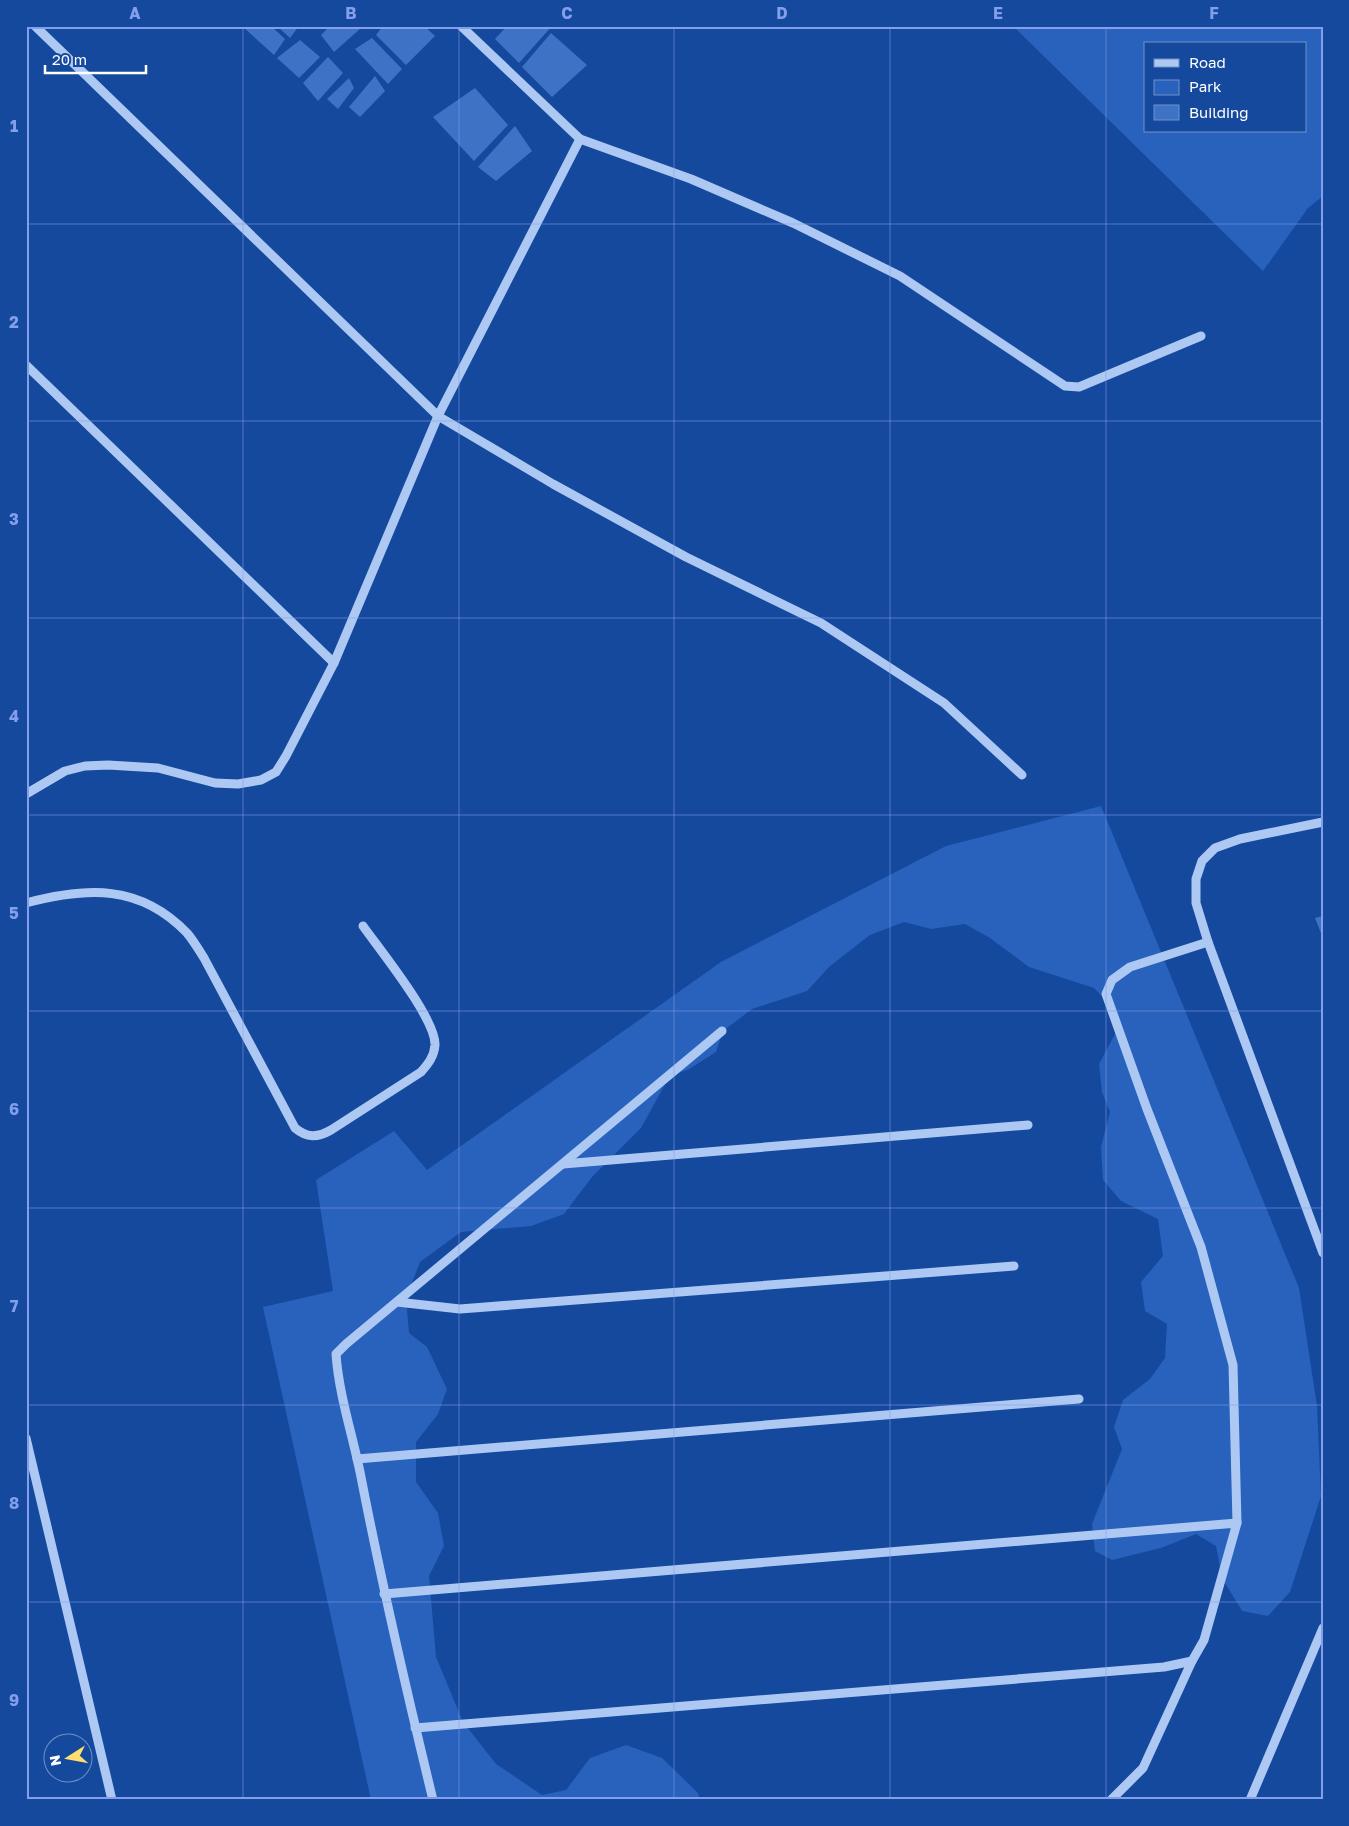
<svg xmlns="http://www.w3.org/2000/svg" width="1349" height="1826" viewBox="0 0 1349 1826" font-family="'Golos Text',sans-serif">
	<rect width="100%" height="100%" fill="#15499e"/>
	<g fill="#2862bc" fill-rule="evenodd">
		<path d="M1013 26H1323V196L1308 208 1263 271ZM1145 44H1305V131H1145Z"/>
		<path d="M1101 806 1299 1288 1317 1406 1321 1496 1290 1592 1268 1616 1242 1611 1222 1578 1216 1546 1196 1534 1161 1548 1112 1560 1095 1551 1092 1524 1122 1449 1114 1427 1123 1400 1150 1379 1165 1358 1167 1324 1145 1311 1141 1282 1163 1256 1158 1219 1121 1201 1103 1180 1101 1147 1110 1112 1102 1092 1099 1064 1115 1034 1114 1008 1094 988 1029 967 990 938 965 924 931 929 904 922 870 935 830 966 807 991 752 1009 723 1031 716 1052 689 1069 669 1077 641 1128 592 1177 564 1214 531 1226 461 1232 420 1262 406 1298 409 1333 427 1347 447 1389 438 1414 416 1442V1482L438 1513 444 1546 429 1576 436 1657 463 1722 496 1764 542 1795 566 1790 590 1758 626 1745 662 1758 698 1793 700 1800H371L263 1307 333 1291 316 1180 394 1131 427 1170 721 962 946 846Z"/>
	</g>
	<g fill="#3d72c5">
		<path d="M242 26H271L285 39 274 55Z"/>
		<path d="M277 26H299L290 38Z"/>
		<path d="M330 26H359L361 28 334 52 321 35Z"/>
		<path d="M383 26H424L435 36 406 65 376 35Z"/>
		<path d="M507 26H552L519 63 495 39Z"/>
		<path d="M551 33 587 65 552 97 522 67Z"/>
		<path d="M372 38 402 69 388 84 355 49Z"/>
		<path d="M300 40 320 57 299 78 277 58Z"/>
		<path d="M328 57 343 73 318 101 303 83Z"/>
		<path d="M375 76 385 91 360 117 349 107Z"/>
		<path d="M349 78 354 88 338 109 327 99Z"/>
		<path d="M475 88 508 125 474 161 433 117Z"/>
		<path d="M515 126 532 151 496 181 478 167Z"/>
		<path d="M1323 916V938L1315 918Z"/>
	</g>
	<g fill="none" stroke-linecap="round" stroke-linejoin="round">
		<g stroke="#adc9f3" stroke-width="9">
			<path d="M35 26 438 416 553 484 686 557 821 623 944 703 1022 775"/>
			<path d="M461 26 580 139 691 179 793 223 900 276 1065 386 1079 387 1201 336"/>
			<path d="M26 365 334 663"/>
			<path d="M26 794 65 771 85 766 108 765 158 768 215 783 238 784 261 780 276 772 286 756 334 663 438 416 580 139"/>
			<path d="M1323 822 1240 839 1215 848 1202 861 1196 879V903L1208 942 1323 1253"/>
			<path d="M26 903C87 887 140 884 187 933 193 940 199 950 204 958L295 1128C307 1138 317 1138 331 1130L421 1072C428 1064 434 1057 435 1045 436 1019 380 950 363 926"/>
			<path d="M1208 942 1130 967 1112 980 1106 994 1147 1109 1201 1247 1233 1365 1237 1523"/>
			<path d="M563 1164 1028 1125"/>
			<path d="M397 1302 460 1309 1014 1266"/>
			<path d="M26 1438 112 1800"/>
			<path d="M357 1459 1079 1399"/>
			<path d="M384 1594 1237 1523 1204 1640 1192 1661 1164 1667 415 1728"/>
			<path d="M433 1800C407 1693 382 1585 361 1477 353 1436 339 1396 336 1354L346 1344 722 1031"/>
			<path d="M1111 1800 1143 1768 1192 1661"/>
			<path d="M1250 1800 1323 1628"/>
		</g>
	</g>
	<path fill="none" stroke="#839eea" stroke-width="1" stroke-opacity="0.55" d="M243 26V1800M459 26V1800M674 26V1800M890 26V1800M1106 26V1800M26 224H1323M26 421H1323M26 618H1323M26 815H1323M26 1011H1323M26 1208H1323M26 1405H1323M26 1602H1323"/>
	<rect width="1349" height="1826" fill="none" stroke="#15499e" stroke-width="55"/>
	<rect x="1144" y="42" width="162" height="90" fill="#15499e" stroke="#7392c5"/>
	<rect x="1154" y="59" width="25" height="8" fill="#adc9f3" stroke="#7392c5"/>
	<text x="1189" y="68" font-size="15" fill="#ffffff">Road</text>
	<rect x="1154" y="80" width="25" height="15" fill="#2862bc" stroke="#7392c5"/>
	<text x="1189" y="92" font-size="15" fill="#ffffff">Park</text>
	<rect x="1154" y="105" width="25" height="15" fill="#3d72c5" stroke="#7392c5"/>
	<text x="1189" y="118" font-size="15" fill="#ffffff">Building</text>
	<g transform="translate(68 1758) rotate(259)"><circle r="24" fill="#15499e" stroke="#7392c5"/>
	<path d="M0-4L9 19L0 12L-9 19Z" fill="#ffde6f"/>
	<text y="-8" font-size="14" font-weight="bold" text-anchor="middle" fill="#ffffff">N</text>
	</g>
	<path d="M45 65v8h101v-8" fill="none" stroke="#ffffff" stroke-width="2.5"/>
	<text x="52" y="65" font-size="15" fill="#ffffff" stroke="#15499e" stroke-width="4" paint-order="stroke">20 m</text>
	<rect x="28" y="28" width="1294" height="1770" fill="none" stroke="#839eea" stroke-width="2"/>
	<g font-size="16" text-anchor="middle" font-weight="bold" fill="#839eea">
		<text x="135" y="19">A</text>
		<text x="351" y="19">B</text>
		<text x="567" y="19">C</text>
		<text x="782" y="19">D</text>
		<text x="998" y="19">E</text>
		<text x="1214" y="19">F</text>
		<text x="14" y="132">1</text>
		<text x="14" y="328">2</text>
		<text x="14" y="525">3</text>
		<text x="14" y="722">4</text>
		<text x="14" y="919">5</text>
		<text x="14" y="1115">6</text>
		<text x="14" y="1312">7</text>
		<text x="14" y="1509">8</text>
		<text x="14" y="1706">9</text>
	</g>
</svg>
